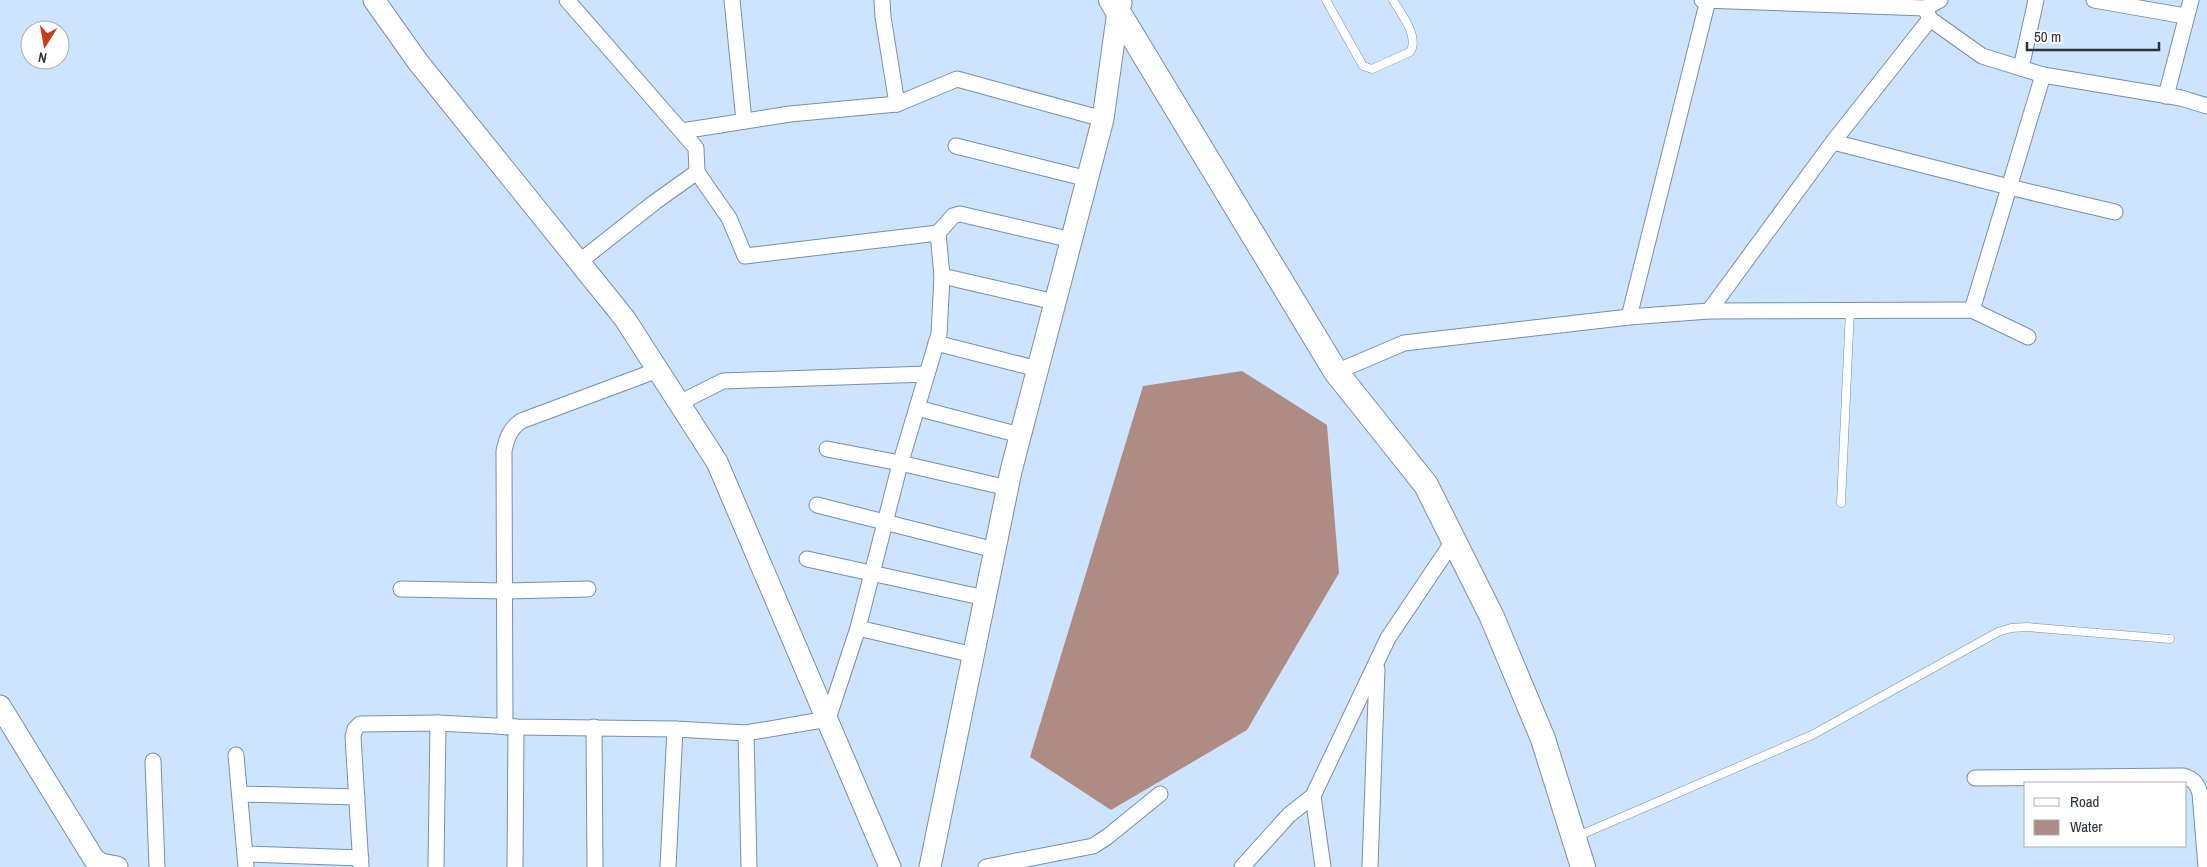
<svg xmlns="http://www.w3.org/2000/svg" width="2207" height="867" viewBox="0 0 2207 867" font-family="'Archivo Narrow',sans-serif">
	<rect width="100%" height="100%" fill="#cde4ff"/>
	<path fill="#ae8c83" d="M1242 371 1327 425 1339 573 1247 730 1111 810 1030 757 1143 386Z"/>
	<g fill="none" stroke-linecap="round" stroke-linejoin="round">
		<defs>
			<g id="service">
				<path d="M1326 0 1363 66 1372 69 1410 52C1420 37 1401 14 1393 0"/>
				<path d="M1841 503 1850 310"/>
				<path d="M1576 837 1812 735 1998 632 2011 628 2027 627 2170 639"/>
			</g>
			<g id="minor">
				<path d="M567 0 696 148 697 172"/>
				<path d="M732 0 744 121"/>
				<path d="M1702 0 1925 8 1940 0"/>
				<path d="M2094 0 2185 16"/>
				<path d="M1925 8 1930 19 1982 56 2043 75 2181 98 2207 106"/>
				<path d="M2021 68 2036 0"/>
				<path d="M2166 96 2191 0"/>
				<path d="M897 104 957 79 1103 119"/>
				<path d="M682 131 790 114 897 104 883 17 882 0"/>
				<path d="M1833 142 2009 187 2115 212"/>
				<path d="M956 146 1088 179"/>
				<path d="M938 233 953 216 960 214 1072 240"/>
				<path d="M942 276 1055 302"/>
				<path d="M1972 310 2043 75"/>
				<path d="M1709 311 1833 142 1930 19"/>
				<path d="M1629 317 1708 0"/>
				<path d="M936 343 1038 369"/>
				<path d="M1336 372 1404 343 1629 317 1709 311 1972 310 2028 337"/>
				<path d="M679 403 723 381 927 374"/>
				<path d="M917 408 1020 435"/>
				<path d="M827 449 900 463 1008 488"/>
				<path d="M817 505 995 550"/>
				<path d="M807 559 985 598"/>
				<path d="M401 589 505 591 588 589"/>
				<path d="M858 628 974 655"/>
				<path d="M505 727 504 451C507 437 510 429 521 421L658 370"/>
				<path d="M594 727 595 867"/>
				<path d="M746 733 749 867"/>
				<path d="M236 755 246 867"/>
				<path d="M153 761 157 867"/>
				<path d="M1975 778 2183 776C2193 779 2197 783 2200 793L2206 867"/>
				<path d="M240 794 357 797"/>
				<path d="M1313 796 1323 867"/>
				<path d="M246 854 361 858"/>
				<path d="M361 867 353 737 355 729 360 724 438 723 516 727 675 729 746 733 828 719 858 628 899 468 939 334 942 276 938 233 745 256 729 218 697 172 655 202 579 262"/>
				<path d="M436 867 438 723"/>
				<path d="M515 867 516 727"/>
				<path d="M668 867 675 729"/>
				<path d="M986 867 1093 846 1107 837 1160 794"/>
				<path d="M1242 867 1289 815 1313 796 1388 638 1454 540"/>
				<path d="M1370 867 1377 669"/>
			</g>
			<g id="secondary">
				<path d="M374 0 418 62 625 319 717 462 890 867"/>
				<path d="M0 706 94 859 101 864 117 867"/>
				<path d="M930 867 1011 471 1103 119 1118 11 1121 3"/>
			</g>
			<path id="primary" d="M1111 0 1336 372 1426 485 1492 617 1543 739 1583 867"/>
		</defs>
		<use href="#service" stroke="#798ea7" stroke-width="9"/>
		<use href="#minor" stroke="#798ea7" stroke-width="17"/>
		<use href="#secondary" stroke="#798ea7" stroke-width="23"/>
		<use href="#primary" stroke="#798ea7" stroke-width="26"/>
		<use href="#service" stroke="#fff" stroke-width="8"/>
		<use href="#minor" stroke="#fff" stroke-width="15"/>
		<use href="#secondary" stroke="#fff" stroke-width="21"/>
		<use href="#primary" stroke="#fff" stroke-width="24"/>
	</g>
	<rect x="2024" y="782" width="162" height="65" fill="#ffffff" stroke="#aaadb1"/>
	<rect x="2034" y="798" width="25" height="8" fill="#ffffff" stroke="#aaadb1"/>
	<text x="2070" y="807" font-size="15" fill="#2a333d">Road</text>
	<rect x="2034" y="820" width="25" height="15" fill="#ae8c83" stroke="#aaadb1"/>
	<text x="2070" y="832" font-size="15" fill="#2a333d">Water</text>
	<g transform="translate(45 45) rotate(191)"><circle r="24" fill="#ffffff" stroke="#aaadb1"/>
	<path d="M0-4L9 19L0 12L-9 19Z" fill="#c73c1d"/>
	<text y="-8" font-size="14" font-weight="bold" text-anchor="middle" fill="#2a333d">N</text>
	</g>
	<path d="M2027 42v8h132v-8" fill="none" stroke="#2a333d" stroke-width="2.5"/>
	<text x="2034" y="42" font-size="15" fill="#2a333d" stroke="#ffffff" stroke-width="4" paint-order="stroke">50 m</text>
</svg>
